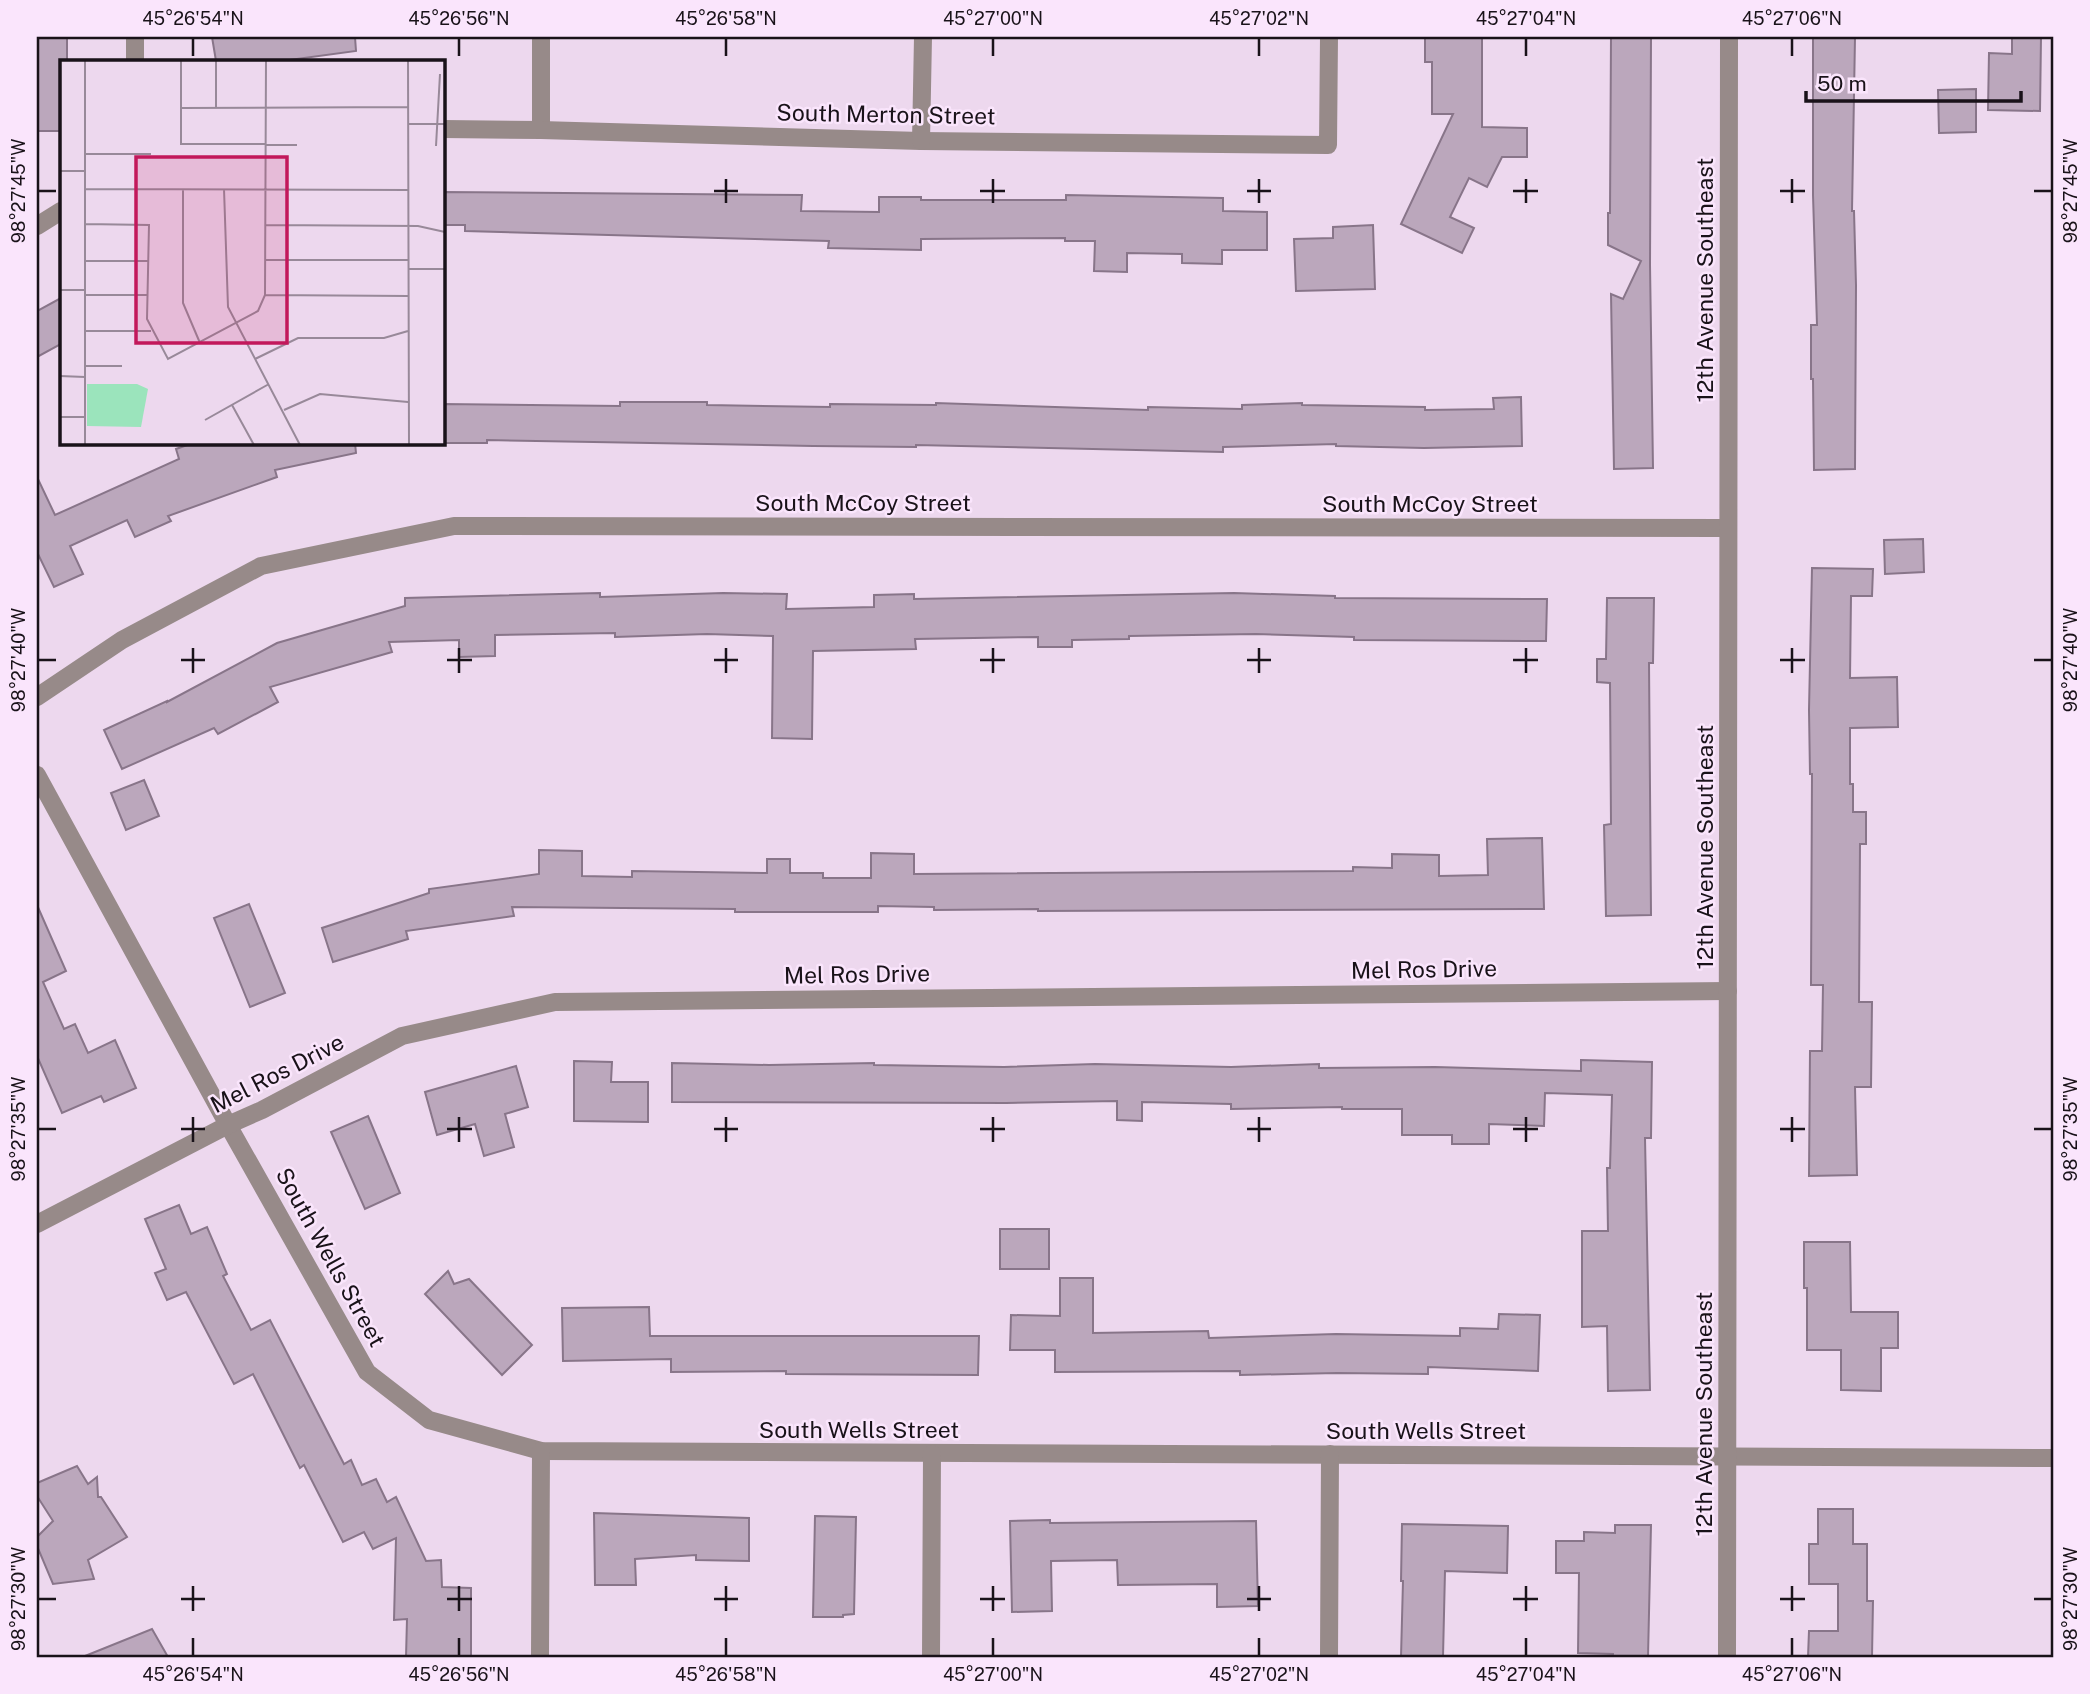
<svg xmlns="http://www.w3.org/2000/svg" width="2090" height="1694" viewBox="0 0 2090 1694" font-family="'Public Sans',sans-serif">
	<rect width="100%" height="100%" fill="#edd8ee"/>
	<g fill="#bba7bc" stroke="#887589" stroke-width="2">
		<path d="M37 37 67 38V61H61V131H37Z"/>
		<path d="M212 37H355L356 51 282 61H216Z"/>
		<path d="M1425 37H1482V127L1527 128V157H1502L1487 187 1469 178 1450 217 1474 228 1462 253 1401 224 1453 114H1432V62H1425Z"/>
		<path d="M1611 37H1651L1650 265 1653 468 1614 469 1611 294 1623 299 1641 261 1608 245V213H1610Z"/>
		<path d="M1813 37H1855L1852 211H1854L1856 285 1855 469 1814 470 1813 379H1811V325H1817L1813 195Z"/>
		<path d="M2012 37H2041L2040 111 1988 110 1989 53 2012 54Z"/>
		<path d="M1976 89V132L1939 133 1938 90Z"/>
		<path d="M443 192 802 195 801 211 879 212V197H921V200H1066V195L1223 198V211L1267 212V250H1222V264L1182 263V254L1127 253V272L1094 271 1095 241H1065V238L921 239V250L828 248 829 241 465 231V225H443Z"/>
		<path d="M1373 225 1375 289 1296 291 1294 239 1333 238V227Z"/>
		<path d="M61 298V344L37 357V311Z"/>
		<path d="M1521 397 1522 446 1424 448 1336 446V444L1223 447V452L916 445V447L813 446 487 440V443H443V404L620 406V402H707V405L830 407V404L936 405V403L1148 410V407L1242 409V405L1302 403V405L1425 407V410L1494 409 1493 398Z"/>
		<path d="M193 443H355L356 453 275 470 277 477 168 516 171 521 135 537 127 520 70 546 83 574 54 587 37 552V477L55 515 179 459 176 449Z"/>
		<path d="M1923 539 1924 572 1885 574 1884 540Z"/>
		<path d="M1812 568 1873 569 1872 596H1851L1850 678 1897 677 1898 727 1850 728V784H1853V812H1866V844H1860L1859 1002H1872L1871 1087H1855L1857 1175 1809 1176 1810 1051H1822L1823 985H1811L1812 774H1810L1809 710Z"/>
		<path d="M600 593V597L723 593 787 594 786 609 874 607V595L914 594V599L1234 593 1335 596V598L1547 599 1546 641 1354 640V637L1256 634 1129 636V639L1072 640V647H1038V637L915 639 916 649 813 651 812 739 772 738 773 636 707 634 615 637V633L495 635V656L459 657V640L389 642 392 652 270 687 278 702 218 734 214 728 122 769 104 730 167 701V702L277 643 405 606V598Z"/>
		<path d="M1607 598H1654L1653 663H1649L1651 915 1606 916 1604 825 1611 824 1610 683 1597 682V659H1606Z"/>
		<path d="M144 780 159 816 126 830 111 793Z"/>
		<path d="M1542 838 1544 909 1038 911V909L934 910V907L878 906V912H735V909L512 907 514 916 406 931 408 939 333 962 322 928 429 893V889L539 874V850L582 851V876L632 877V871L767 873V859H790V873H823V878H871V853L914 854V874L1353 871V867L1392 868V854L1439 855V876L1488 875 1487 839Z"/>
		<path d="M249 904 285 993 250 1007 214 918Z"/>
		<path d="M37 905 66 971 43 982 64 1029 75 1024 88 1053 115 1040 136 1088 104 1102 101 1096 62 1113 37 1056Z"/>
		<path d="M1581 1060 1652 1062 1651 1138H1645L1650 1390 1608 1391 1607 1326 1582 1327V1231H1608L1607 1168H1610L1612 1095 1545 1093 1544 1126 1489 1124V1144H1452V1135H1402V1109H1342V1107L1231 1109V1104L1142 1102V1121L1117 1120V1101L1006 1103 672 1102V1063L769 1065 874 1063V1065L1004 1067 1095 1064 1231 1067 1319 1064V1068L1435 1067 1581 1071Z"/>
		<path d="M574 1061 612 1062 611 1082H648V1122L574 1121Z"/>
		<path d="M516 1066 528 1107 505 1114 514 1147 484 1156 475 1124 437 1135 425 1092Z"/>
		<path d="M368 1116 400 1193 365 1209 331 1132Z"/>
		<path d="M179 1205 191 1234 207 1227 227 1274 223 1276 251 1330 270 1320 344 1464 351 1460 362 1485 376 1479 387 1502 396 1497 426 1561 441 1560 442 1587 471 1588V1657H406L407 1619 394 1620 396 1538 373 1549 364 1532 343 1542 304 1465 300 1468 253 1374 234 1384 186 1292 167 1300 155 1273 166 1269 145 1219Z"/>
		<rect x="1000" y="1229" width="49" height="40"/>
		<path d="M1804 1242H1850L1851 1312H1898V1348H1881V1391L1841 1390V1350H1807V1288H1804Z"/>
		<path d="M448 1271 454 1284 469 1279 532 1345 502 1375 425 1294Z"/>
		<path d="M1060 1278H1093V1333L1208 1331 1209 1338 1336 1334 1460 1336V1328L1498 1329 1499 1314 1540 1315 1538 1371 1428 1367V1374L1337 1373 1240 1375V1371L1055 1372V1350H1010L1011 1315 1060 1316Z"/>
		<path d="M649 1307 650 1336H979L978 1375 786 1374V1371L671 1372V1359L563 1361 562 1308Z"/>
		<path d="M77 1466 88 1484 97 1477 98 1497H101L127 1537 88 1560 94 1579 53 1584 37 1546V1537L53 1521 37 1496V1483Z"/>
		<path d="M1818 1509H1853V1544H1867V1601H1873L1872 1657H1808L1809 1631H1838V1584H1809V1544H1818Z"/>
		<path d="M594 1513 749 1518V1561L696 1560V1555L635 1559 636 1585H595Z"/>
		<path d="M815 1516 856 1517 854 1614 843 1615V1617H813Z"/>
		<path d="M1050 1520V1523L1256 1521 1258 1606 1217 1607V1584L1118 1585 1117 1560 1051 1561 1052 1611 1012 1612 1010 1521Z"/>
		<path d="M1402 1524 1508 1526 1507 1573 1445 1571 1443 1657H1401L1403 1581H1401Z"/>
		<path d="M1615 1525H1651L1648 1657H1613V1654L1578 1653 1579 1573H1556V1541H1584V1532L1615 1533Z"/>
		<path d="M152 1629 168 1657H85V1656Z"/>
	</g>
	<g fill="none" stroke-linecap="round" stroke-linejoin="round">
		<g stroke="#978a89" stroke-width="18">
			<path d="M541 37V130"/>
			<path d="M135 61V37"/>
			<path d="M443 129 541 130 921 141 1328 145 1329 37"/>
			<path d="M921 141 923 37"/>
			<path d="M37 226 61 211"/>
			<path d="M37 697 122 640 261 566 454 526 1728 528"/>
			<path d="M37 775 228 1125 367 1372 429 1420 541 1451 2053 1458"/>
			<path d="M37 1224 228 1125 262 1110 402 1036 555 1002 1728 991"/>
			<path d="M540 1657 541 1451"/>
			<path d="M931 1657 932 1454"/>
			<path d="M1329 1657 1330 1454"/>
			<path d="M1727 1657 1729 37"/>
		</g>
	</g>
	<path fill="none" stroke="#191219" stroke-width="2.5" d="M193 38V56M459 38V56M726 38V56M993 38V56M1259 38V56M1526 38V56M1792 38V56M726 179V203M993 179V203M1259 179V203M1526 179V203M1792 179V203M38 191H56M714 191H738M980 191H1005M1247 191H1271M1513 191H1538M1780 191H1805M2034 191H2052M193 648V673M459 648V673M726 648V673M993 648V673M1259 648V673M1526 648V673M1792 648V673M38 660H56M181 660H205M447 660H472M714 660H738M980 660H1005M1247 660H1271M1513 660H1538M1780 660H1805M2034 660H2052M193 1117V1142M459 1117V1142M726 1117V1142M993 1117V1142M1259 1117V1142M1526 1117V1142M1792 1117V1142M38 1129H56M181 1129H205M447 1129H472M714 1129H738M980 1129H1005M1247 1129H1271M1513 1129H1538M1780 1129H1805M2034 1129H2052M193 1586V1611M459 1586V1611M726 1586V1611M993 1586V1611M1259 1586V1611M1526 1586V1611M1792 1586V1611M38 1599H56M181 1599H205M447 1599H472M714 1599H738M980 1599H1005M1247 1599H1271M1513 1599H1538M1780 1599H1805M2034 1599H2052M193 1638V1656M459 1638V1656M726 1638V1656M993 1638V1656M1259 1638V1656M1526 1638V1656M1792 1638V1656"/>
	<g text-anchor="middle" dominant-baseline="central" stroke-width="5" stroke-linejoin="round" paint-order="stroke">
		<g font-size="23" fill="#191219" stroke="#fae5fc">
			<text transform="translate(886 114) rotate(1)">South Merton Street</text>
			<text transform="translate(1704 280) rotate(-90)">12th Avenue Southeast</text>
			<text x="863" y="502">South McCoy Street</text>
			<text x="1430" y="503">South McCoy Street</text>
			<text transform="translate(1704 847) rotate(-90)">12th Avenue Southeast</text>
			<text transform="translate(1424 969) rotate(-1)">Mel Ros Drive</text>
			<text transform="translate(857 974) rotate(-1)">Mel Ros Drive</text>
			<text transform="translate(277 1073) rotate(-27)">Mel Ros Drive</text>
			<text transform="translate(331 1257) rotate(61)">South Wells Street</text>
			<text transform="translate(1703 1414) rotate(-90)">12th Avenue Southeast</text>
			<text x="859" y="1429">South Wells Street</text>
			<text x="1426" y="1430">South Wells Street</text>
		</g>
	</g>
	<g transform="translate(60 60)">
		<rect width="385" height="385" fill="#edd8ee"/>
		<path d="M27 324H77L88 329 81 367 27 366Z" fill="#9be4bc"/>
		<path fill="none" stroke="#988999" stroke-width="2" d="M121 0V84H206M348 0 349 385M156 47V0M121 48 348 47M348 64H385M206 85H237M376 86 380 14M25 94H91M0 111H25M25 129 348 130M123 129V243L140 283M164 129 168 247 240 385M25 164 89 165 87 259 108 299 198 251 205 235 206 0M206 165 358 166 385 172M206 200H348M25 201H89M349 209H385M0 230H25M25 235H88M205 235 348 236M25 271H91M195 299 238 278H324L348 271M25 306H62M0 316 25 317M172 345 194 385M224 350 260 334 348 342M0 357H25M145 360 209 324M25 385V0"/>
		<path fill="#c2185b" fill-opacity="0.15" stroke="#c2185b" stroke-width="3.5" d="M76 97H227V283H76Z"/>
		<rect width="385" height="385" fill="none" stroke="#191219" stroke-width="3.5"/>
	</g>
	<rect width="2090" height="1694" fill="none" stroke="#fae5fc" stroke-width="77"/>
	<path d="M1806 91v10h215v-10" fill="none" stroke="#191219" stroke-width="3.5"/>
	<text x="1817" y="91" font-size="21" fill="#191219" stroke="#fae5fc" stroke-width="5" paint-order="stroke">50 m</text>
	<rect x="38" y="38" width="2014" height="1618" fill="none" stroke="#191219" stroke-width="2.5"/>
	<g font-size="18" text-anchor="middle" fill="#191219">
		<text x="193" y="25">45°26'54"N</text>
		<text x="459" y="25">45°26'56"N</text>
		<text x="726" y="25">45°26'58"N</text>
		<text x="993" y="25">45°27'00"N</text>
		<text x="1259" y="25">45°27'02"N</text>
		<text x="1526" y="25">45°27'04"N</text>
		<text x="1792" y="25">45°27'06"N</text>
		<text transform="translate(2071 191) rotate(-90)" y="6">98°27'45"W</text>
		<text transform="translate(19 191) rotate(-90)" y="6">98°27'45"W</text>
		<text transform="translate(2071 660) rotate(-90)" y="6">98°27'40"W</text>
		<text transform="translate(19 660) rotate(-90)" y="6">98°27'40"W</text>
		<text transform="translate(2071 1129) rotate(-90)" y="6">98°27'35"W</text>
		<text transform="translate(19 1129) rotate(-90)" y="6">98°27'35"W</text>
		<text transform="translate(2071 1599) rotate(-90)" y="6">98°27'30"W</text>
		<text transform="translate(19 1599) rotate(-90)" y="6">98°27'30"W</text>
		<text x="193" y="1681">45°26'54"N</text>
		<text x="459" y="1681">45°26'56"N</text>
		<text x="726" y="1681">45°26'58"N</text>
		<text x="993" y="1681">45°27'00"N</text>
		<text x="1259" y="1681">45°27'02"N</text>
		<text x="1526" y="1681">45°27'04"N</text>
		<text x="1792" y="1681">45°27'06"N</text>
	</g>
</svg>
